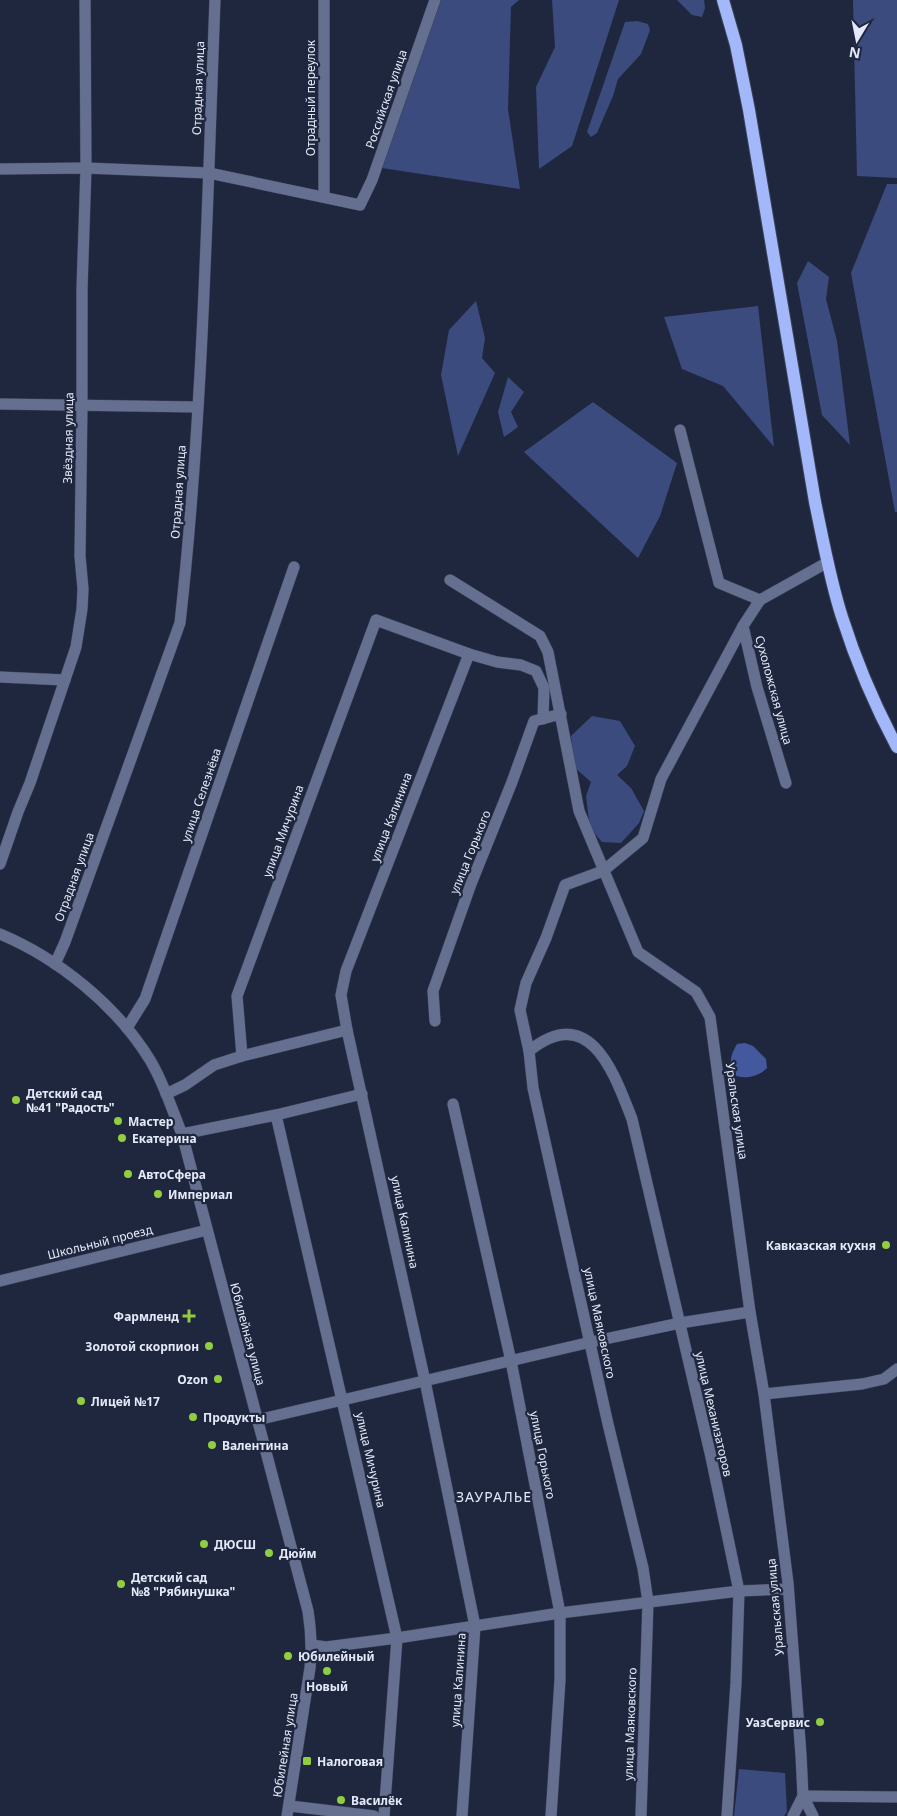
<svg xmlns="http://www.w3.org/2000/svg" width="897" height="1816" viewBox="0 0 897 1816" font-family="'Noto Sans',sans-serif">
	<rect width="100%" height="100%" fill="#1f273e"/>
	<g fill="#3b4b7e">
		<path d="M433 0H519L511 7 508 109 520 189 382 168Z"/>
		<path d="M552 0H619L572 146 539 169 536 87 555 47Z"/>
		<path d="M677 0H704L705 8 702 17 692 15Z"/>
		<path d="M853 0H897V178L857 176Z"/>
		<path d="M637 21 648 24 650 30 641 54 618 79 613 96 597 133 591 137 587 132 625 22Z"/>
		<path d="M887 184H897V512H895L851 273Z"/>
		<path d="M808 261 829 277 826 299 837 341 850 445 822 415 797 283Z"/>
		<path d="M476 301 485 338 482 358 495 373 458 456 441 375 449 330Z"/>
		<path d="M758 306 774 447 723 386 682 369 664 317Z"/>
		<path d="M508 377 524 392 511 412 518 427 504 437 498 412Z"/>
		<path d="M593 402 677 463 660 516 638 558 524 452Z"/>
		<path d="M592 716 620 721 635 746 627 766 617 775 631 788 644 811 639 823 621 843 602 842 590 828 586 796 591 782 574 767 571 736Z"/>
		<path d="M739 1769 785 1773 787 1812 784 1816H734Z"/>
	</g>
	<path fill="#44589e" d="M745 1043 753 1046 766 1059 767 1068C759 1076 746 1080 734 1075 729 1062 730 1056 737 1044Z"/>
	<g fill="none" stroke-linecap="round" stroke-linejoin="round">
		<defs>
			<g id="minor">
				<path d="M324 0V197"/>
				<path d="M0 169 86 168 209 173 360 205 372 180 435 0"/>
				<path d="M0 404 197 407"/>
				<path d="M680 430 719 583 760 600 743 626 757 687 786 783"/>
				<path d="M450 580 540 636 548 652 579 811 638 952 696 992 710 1017 750 1312 764 1394 788 1583 801 1755 803 1796 813 1816"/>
				<path d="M760 600 828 562"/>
				<path d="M0 677 65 680"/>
				<path d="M0 864 18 812 30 783 76 647 82 609 83 589 80 556 82 405V289L86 168 85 0"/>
				<path d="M0 934C58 958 117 1006 150 1060 164 1083 172 1110 182 1134L308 1611C311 1630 312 1649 310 1668L287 1816"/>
				<path d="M55 964 65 942 180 623C203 417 207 208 215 0"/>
				<path d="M435 1021 433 991 471 884 512 782 534 721 561 714"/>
				<path d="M127 1028 145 999 294 567"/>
				<path d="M529 1051C590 1002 614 1073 632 1119L711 1457 739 1591 736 1683 727 1816"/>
				<path d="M242 1056 237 996 376 620 469 654 497 662 521 665 536 671 544 688 543 719"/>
				<path d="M166 1094 185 1085 214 1065 242 1056 347 1030"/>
				<path d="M453 1104 511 1361 560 1613V1680L551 1816"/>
				<path d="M276 1115 397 1638 384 1816"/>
				<path d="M182 1134 276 1115 362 1094"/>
				<path d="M0 1281 207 1230"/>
				<path d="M764 1394 862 1384 884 1379 897 1369"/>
				<path d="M257 1420 591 1342 680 1323 750 1312"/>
				<path d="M312 1645 326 1647 397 1638 560 1613 739 1591 788 1589"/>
				<path d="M803 1796 897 1797"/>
				<path d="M290 1806 374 1816"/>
				<path d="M462 1816 475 1626 425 1381 347 1030 341 995 346 971 469 654"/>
				<path d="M641 1816 648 1602 643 1568 608 1424 533 1088 529 1051 520 1010 526 983 546 938 565 885 603 871 643 838 661 779 743 626"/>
				<path d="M793 1816 803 1796"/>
			</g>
			<path id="major" d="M723 0 736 45 749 110 815 502C823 540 830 580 842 617 856 661 875 706 897 747"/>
		</defs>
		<use href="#minor" stroke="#3b4258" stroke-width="12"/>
		<use href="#major" stroke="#3b4258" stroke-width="14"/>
		<use href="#minor" stroke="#657090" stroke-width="11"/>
		<use href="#major" stroke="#a2b8fa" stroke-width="12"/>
	</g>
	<g fill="#91cd40" stroke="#1f273e" stroke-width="2">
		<circle cx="16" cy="1100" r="5"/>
		<circle cx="118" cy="1121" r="5"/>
		<circle cx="122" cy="1138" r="5"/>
		<circle cx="128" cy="1174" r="5"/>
		<circle cx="158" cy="1194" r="5"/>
		<circle cx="886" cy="1245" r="5"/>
		<path d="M186.5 1308.5h5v5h5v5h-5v5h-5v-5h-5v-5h5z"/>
		<circle cx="209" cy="1346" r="5"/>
		<circle cx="218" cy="1379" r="5"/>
		<circle cx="81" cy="1401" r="5"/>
		<circle cx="193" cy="1417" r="5"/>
		<circle cx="212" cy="1445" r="5"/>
		<circle cx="204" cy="1544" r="5"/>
		<circle cx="269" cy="1553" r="5"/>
		<circle cx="121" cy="1584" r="5"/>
		<circle cx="288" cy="1656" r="5"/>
		<circle cx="327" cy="1671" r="5"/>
		<circle cx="820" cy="1722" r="5"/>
		<rect x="302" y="1756" width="10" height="10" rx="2.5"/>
		<circle cx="341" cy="1800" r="5"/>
	</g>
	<g text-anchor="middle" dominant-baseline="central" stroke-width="4.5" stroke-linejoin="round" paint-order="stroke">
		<g font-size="12" fill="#e4e9f9" stroke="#1f273e">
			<text transform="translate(198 88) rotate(-88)">Отрадная улица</text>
			<text transform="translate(310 98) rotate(-90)">Отрадный переулок</text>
			<text transform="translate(386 99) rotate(-71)">Российская улица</text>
			<text transform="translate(68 438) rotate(-89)">Звёздная улица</text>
			<text transform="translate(178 492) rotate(-86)">Отрадная улица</text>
			<text transform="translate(774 690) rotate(75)">Сухоложская улица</text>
			<text transform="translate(201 795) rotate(-71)">улица Селезнёва</text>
			<text transform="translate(391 817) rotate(-69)">улица Калинина</text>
			<text transform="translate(283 831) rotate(-70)">улица Мичурина</text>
			<text transform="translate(470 852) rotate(-68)">улица Горького</text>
			<text transform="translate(74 877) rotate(-70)">Отрадная улица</text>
			<text transform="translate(737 1111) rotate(82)">Уральская улица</text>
			<text transform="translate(405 1222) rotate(78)">улица Калинина</text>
			<text transform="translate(100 1242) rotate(-14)">Школьный проезд</text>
			<text transform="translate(600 1323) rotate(78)">улица Маяковского</text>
			<text transform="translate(248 1334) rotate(75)">Юбилейная улица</text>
			<text transform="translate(714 1414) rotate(77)">улица Механизаторов</text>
			<text transform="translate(543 1455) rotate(79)">улица Горького</text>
			<text transform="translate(371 1460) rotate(77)">улица Мичурина</text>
			<text transform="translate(775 1607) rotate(-95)">Уральская улица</text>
			<text transform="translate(458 1680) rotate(-86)">улица Калинина</text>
			<text transform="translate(630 1724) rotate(-88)">улица Маяковского</text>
			<text transform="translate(285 1745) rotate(-81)">Юбилейная улица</text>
		</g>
		<g font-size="12" font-weight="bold" fill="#e4e9f9" stroke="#1f273e" text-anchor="start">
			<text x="26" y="1093">Детский сад<tspan x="26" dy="14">№41 "Радость"</tspan></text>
			<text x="128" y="1121">Мастер</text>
			<text x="132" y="1138">Екатерина</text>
			<text x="138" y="1174">АвтоСфера</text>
			<text x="168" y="1194">Империал</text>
			<text x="876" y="1245" text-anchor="end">Кавказская кухня</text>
			<text x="179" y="1316" text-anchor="end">Фармленд</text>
			<text x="199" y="1346" text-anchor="end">Золотой скорпион</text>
			<text x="208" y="1379" text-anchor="end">Ozon</text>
			<text x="91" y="1401">Лицей №17</text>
			<text x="203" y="1417">Продукты</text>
			<text x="222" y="1445">Валентина</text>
			<text x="214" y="1544">ДЮСШ</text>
			<text x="279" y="1553">Дюйм</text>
			<text x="131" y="1577">Детский сад<tspan x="131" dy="14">№8 "Рябинушка"</tspan></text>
			<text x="298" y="1656">Юбилейный</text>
			<text x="327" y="1686" text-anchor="middle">Новый</text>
			<text x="810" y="1722" text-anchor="end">УазСервис</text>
			<text x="317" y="1761">Налоговая</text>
			<text x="351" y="1800">Василёк</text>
		</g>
		<g font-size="14" letter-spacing="1" fill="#e4e9f9" stroke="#1f273e">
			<text x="494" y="1496">ЗАУРАЛЬЕ</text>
		</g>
	</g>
	<g transform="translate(857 40) rotate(190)" stroke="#1f273e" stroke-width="4" paint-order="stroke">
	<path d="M0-4L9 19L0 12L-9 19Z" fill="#e4e9f9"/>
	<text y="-8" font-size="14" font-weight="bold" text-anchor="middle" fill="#e4e9f9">N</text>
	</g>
</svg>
